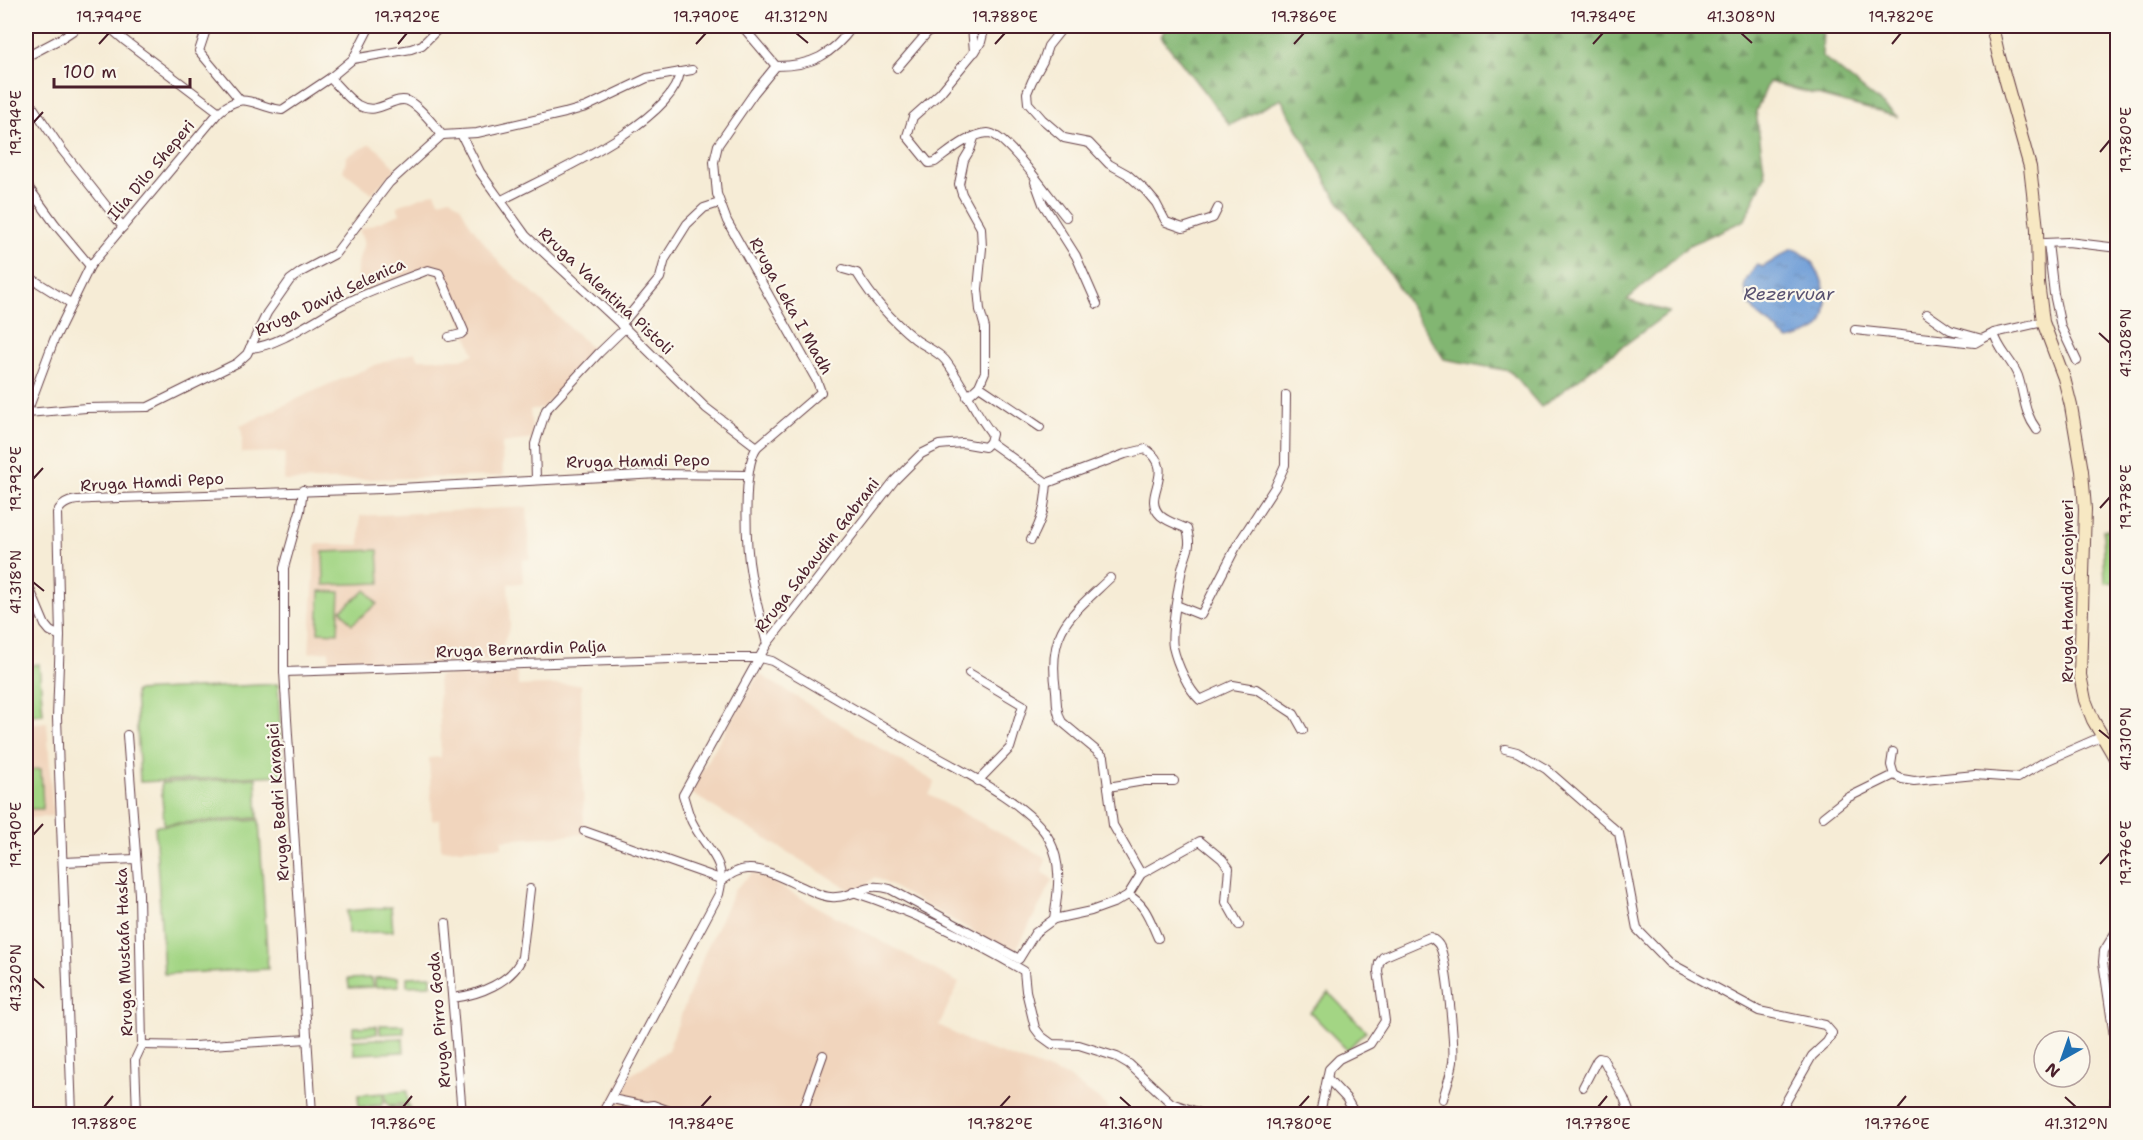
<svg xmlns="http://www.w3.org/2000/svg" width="2143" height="1140" viewBox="0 0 2143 1140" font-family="'Shantell Sans',sans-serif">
	<defs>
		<pattern id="forest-firs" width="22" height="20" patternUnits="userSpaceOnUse" patternTransform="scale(1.5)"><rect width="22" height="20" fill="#82b672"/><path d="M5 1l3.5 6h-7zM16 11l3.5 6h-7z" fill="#6c935e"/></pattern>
		<pattern id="water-ripples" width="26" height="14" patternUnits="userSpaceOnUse" patternTransform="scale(1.5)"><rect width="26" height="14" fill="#6e9dd7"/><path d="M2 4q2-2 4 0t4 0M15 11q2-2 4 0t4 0" fill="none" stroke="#5c7faf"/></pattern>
	</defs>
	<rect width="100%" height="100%" fill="#fbf7ec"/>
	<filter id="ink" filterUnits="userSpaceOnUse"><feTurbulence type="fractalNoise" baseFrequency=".0167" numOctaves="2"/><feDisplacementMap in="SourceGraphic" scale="12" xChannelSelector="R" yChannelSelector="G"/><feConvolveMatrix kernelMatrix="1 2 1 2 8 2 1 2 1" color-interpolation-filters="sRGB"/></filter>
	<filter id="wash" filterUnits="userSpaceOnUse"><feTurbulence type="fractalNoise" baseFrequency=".008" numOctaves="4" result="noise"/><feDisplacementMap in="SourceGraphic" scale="24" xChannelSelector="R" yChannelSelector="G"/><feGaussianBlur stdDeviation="1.35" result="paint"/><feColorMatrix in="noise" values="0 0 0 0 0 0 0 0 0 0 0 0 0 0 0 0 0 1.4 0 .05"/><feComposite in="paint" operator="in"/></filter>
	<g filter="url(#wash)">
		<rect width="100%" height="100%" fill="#f6ecd6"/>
		<g fill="#f1d5bd">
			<path d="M370 144 381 152 396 169 372 193 343 171 347 156Z"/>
			<path d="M435 192 439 201 450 198 460 206 470 224 498 261 595 351 542 408 530 410 533 439 502 443 503 476 284 481 285 452 242 453V433L240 426 325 386 378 364 415 352 419 359H461L474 354 441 268 436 265 390 282 360 295 357 284V265L364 243 359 230 400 214 397 206Z"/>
			<path d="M527 507 530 559 522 560 523 583 508 584 510 626 502 647V659L330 668 329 651 309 653 316 544 360 545V516Z"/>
			<path d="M517 672 518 686 581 684 584 834 502 840V847L441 850 440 819 432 820 429 758 441 757 438 676Z"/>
			<path d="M759 674 935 782 929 795 1046 858 1043 872 1053 880 1014 954 875 877 865 887 853 892 689 792Z"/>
			<path d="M47 722 53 816 26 818V724Z"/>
			<path d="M753 872 959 983 939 1025 973 1044 1066 1076 1104 1103 1111 1114H602L620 1082 668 1050 705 952 735 889Z"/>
		</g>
		<g fill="#a3d584" stroke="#767a58" stroke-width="1.5">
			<path d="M2103 530H2117V582L2105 583Z"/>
			<path d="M378 550 380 583 324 585 323 552Z"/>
			<path d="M366 590 377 604 352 624 341 610Z"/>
			<path d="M320 591 340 592 338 633 318 632Z"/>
			<path d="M39 664 43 714 26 715V666Z"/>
			<path d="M278 684 283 775 140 782 135 691Z"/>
			<path d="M41 769 43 809H26V770Z"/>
			<path d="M256 778 258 818 164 824 161 783Z"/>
			<path d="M259 820 268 969 164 974 155 826Z"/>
			<path d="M391 907 393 931 348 934 347 911Z"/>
			<path d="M431 976V985L407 986V977Z"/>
			<path d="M398 977 399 986 375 987V978Z"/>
			<path d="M372 978 373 987 349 988 348 979Z"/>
			<path d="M1329 993 1366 1031 1347 1050 1310 1012Z"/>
			<path d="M380 1025H403L404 1033 380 1034Z"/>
			<path d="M377 1026V1034L353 1035V1027Z"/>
			<path d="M403 1038 404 1052 354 1054 353 1040Z"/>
			<path d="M407 1091 408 1104 389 1105 386 1102 385 1093Z"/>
			<path d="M383 1093 384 1103 381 1105 359 1107 358 1095Z"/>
			<path d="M409 1106 410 1114H387L389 1108Z"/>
			<path d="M381 1108 385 1111V1114H359V1109Z"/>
		</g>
		<path fill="url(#forest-firs)" stroke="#666a4e" stroke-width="1.5" d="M1166 26H1823L1822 56 1898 117 1769 82 1756 111 1765 176 1745 220 1688 246 1627 300 1669 312 1541 407 1510 371 1444 359 1393 279 1333 193 1281 99 1230 125 1161 37Z"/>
		<path fill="url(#water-ripples)" stroke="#5c5e81" stroke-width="1.5" d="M1792 249C1819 254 1837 306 1819 328 1815 332 1795 339 1789 340L1779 333V331C1765 321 1750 313 1747 295 1746 288 1745 293 1745 286 1744 279 1753 271 1757 265L1763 267Z"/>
	</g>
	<g filter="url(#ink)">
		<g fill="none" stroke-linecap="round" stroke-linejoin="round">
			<defs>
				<g id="street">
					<path d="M108 26 124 40 219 112"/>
					<path d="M202 26 205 33 199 51 240 100"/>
					<path d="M742 26 776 66"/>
					<path d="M972 26 974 52 940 93 913 117 907 136 929 163 935 162C949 152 969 134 988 133 1006 133 1052 201 1066 217"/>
					<path d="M1061 26 1060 31 1048 46 1043 61 1032 81 1027 93 1028 103 1042 119 1064 138 1089 143 1109 164 1127 174 1145 190 1156 203 1166 222 1183 228 1213 218 1218 208"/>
					<path d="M975 52 981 42 985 26"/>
					<path d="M26 57 60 39 80 26"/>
					<path d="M353 59 370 26"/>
					<path d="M897 68 933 26"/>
					<path d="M330 78C339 87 347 98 358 105 378 117 394 95 408 101 418 105 435 126 442 135"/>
					<path d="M26 97 62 150 123 227"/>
					<path d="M461 134 480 172 526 236 625 328 706 408 757 447"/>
					<path d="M442 135 477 133 565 113 586 107 647 78 692 70"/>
					<path d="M1035 182 1043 204 1076 256 1097 304"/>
					<path d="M26 184 55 224 90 266"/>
					<path d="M502 200C545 177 673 123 680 72"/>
					<path d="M2043 243 2068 242 2118 248"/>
					<path d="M2048 243 2054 294 2061 327 2077 361"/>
					<path d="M26 275 72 304"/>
					<path d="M1927 314 1950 330 1982 339 1994 333 2043 322"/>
					<path d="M621 325 660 278 665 259 687 224 704 208 719 203"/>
					<path d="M1855 330 1975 343 1982 339"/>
					<path d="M1994 333C1998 350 2012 360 2018 376 2025 397 2023 411 2037 430"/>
					<path d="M250 348C277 347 317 318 342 305 369 291 399 281 428 270L439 273 464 331 461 334 449 337"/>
					<path d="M979 386 1040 427"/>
					<path d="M967 397 979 386 985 372V328L980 310 978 289 982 248 981 228 962 194 959 184 964 160 970 150 974 138"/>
					<path d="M27 413 86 408 148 407 237 363 247 354 267 313 290 280 301 272 335 254 389 183 442 135"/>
					<path d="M26 415 54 340 90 266 219 112C246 89 253 107 282 110L330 78 353 59 411 49 422 45 441 26"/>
					<path d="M990 442 1047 483"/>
					<path d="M536 479 535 444 546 410 599 353 625 328"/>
					<path d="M1047 483 1125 454 1146 449C1179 472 1139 496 1161 516 1168 522 1179 525 1187 529 1192 549 1187 549 1182 569 1179 584 1170 633 1173 647 1177 664 1188 689 1200 700L1233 685 1256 689 1294 714 1303 730"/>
					<path d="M303 490 300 511 284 568V672L312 1114"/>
					<path d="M1031 540C1043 519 1045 506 1047 483"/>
					<path d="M1110 578C1069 617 1047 630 1056 691 1057 702 1056 713 1062 722L1104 757 1113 825 1141 874"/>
					<path d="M26 580 45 625 50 631 60 636"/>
					<path d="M1176 605 1201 615 1236 547 1275 487 1285 465 1286 395"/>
					<path d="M767 644C761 621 755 598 751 575 746 548 742 468 757 447L821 392 817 381 727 221 717 194 714 162 718 145 754 93 776 66C812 66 832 55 853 26"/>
					<path d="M284 672 701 658H760L772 661C821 690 870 718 919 747 954 767 1030 803 1049 839 1063 865 1058 891 1054 919"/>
					<path d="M969 673 1023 705 1010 748 978 781"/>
					<path d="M127 735 139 894 142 1045 135 1060 137 1114"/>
					<path d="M1505 749 1517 752 1546 769 1619 833 1637 929 1670 963 1759 1011 1825 1025 1832 1033 1827 1042 1812 1056 1779 1114"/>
					<path d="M1893 752 1891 765 1894 775"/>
					<path d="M1894 775 1902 779 1914 781 1975 775 2017 778 2046 761 2103 736"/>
					<path d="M1108 787 1144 781H1174"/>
					<path d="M1823 817 1847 798 1894 775"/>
					<path d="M584 831 723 880C730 875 738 869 748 869 768 868 791 883 809 890 817 894 828 898 836 897 859 896 863 881 890 889L1019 959 1035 933 1054 919 1091 911 1116 902 1128 895 1141 874 1200 841 1222 859 1229 868 1226 902 1239 925"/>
					<path d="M63 862 136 859"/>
					<path d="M853 892C912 911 971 940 1024 971L1026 991 1035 1028 1041 1036 1052 1044 1079 1045 1117 1057 1129 1064 1171 1103 1203 1114"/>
					<path d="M1128 895C1146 904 1150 921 1158 938"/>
					<path d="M446 923 462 1114"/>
					<path d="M2118 928 2104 951 2103 962 2118 1063"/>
					<path d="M453 998C478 995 513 982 522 957L530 889"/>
					<path d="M142 1045 194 1046 308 1039"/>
					<path d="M1328 1079 1346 1098 1355 1114"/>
					<path d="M1583 1087 1597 1060 1599 1058 1603 1059 1624 1098 1630 1114"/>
					<path d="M612 1099 646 1106 653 1105 678 1114"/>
					<path d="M72 1114 57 718 60 636 57 513C63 499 78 500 91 499L381 489 659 474 747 475"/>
					<path d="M602 1114 719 894C728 860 706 850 692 822 688 814 686 804 683 795L767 644 894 481 921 454 939 445 962 443 985 447 990 442 992 434C973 410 963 383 945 360 937 351 924 346 915 339 891 320 872 298 857 273L843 269"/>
					<path d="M802 1114 823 1055"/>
					<path d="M1320 1114 1329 1069 1339 1059 1370 1044 1385 1021 1378 971 1379 963 1383 957 1430 937C1434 940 1438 942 1440 947 1447 961 1455 1046 1453 1062 1451 1075 1446 1087 1443 1099"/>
					<path d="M2113 1114 2118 1071"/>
				</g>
				<path id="secondary" d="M1992 26 1998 53 2030 167 2037 229 2038 282 2043 322 2064 378 2071 406 2082 471 2085 509 2080 675 2085 700 2093 720 2118 763"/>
			</defs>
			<use href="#street" stroke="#643e45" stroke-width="10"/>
			<use href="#secondary" stroke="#643e45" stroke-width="14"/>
			<use href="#street" stroke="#fff" stroke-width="8"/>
			<use href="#secondary" stroke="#f7e8c3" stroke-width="12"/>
		</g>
	</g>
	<path fill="none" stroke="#4a1f2b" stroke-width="2" d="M796 33 808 43M1741 33 1752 43M99 44 109 33M398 44 407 33M696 44 706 33M995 44 1005 33M1294 44 1304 33M1593 44 1603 33M1892 44 1901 33M33 123 43 112M2100 152 2110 140M2099 333 2110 343M33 479 43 468M2100 508 2110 497M33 582 44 591M2099 730 2110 739M33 835 43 824M2100 864 2110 853M33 978 44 988M1120 1097 1131 1107M2065 1097 2076 1107M104 1107 113 1096M403 1107 412 1096M701 1107 711 1096M1000 1107 1010 1096M1299 1107 1309 1096M1598 1107 1607 1096M1897 1107 1906 1096"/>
	<g text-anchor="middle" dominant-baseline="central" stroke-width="4.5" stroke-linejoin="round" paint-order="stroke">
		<g font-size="16" fill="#4a1f2b" stroke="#fbf7ec">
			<text transform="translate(151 170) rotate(-50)">Ilia Dilo Sheperi</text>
			<text transform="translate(606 291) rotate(43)">Rruga Valentina Pistoli</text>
			<text transform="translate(330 297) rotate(-25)">Rruga David Selenica</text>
			<text transform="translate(791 306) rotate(61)">Rruga Leka I Madh</text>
			<text transform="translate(638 461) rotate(-1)">Rruga Hamdi Pepo</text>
			<text transform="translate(152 482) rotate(-3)">Rruga Hamdi Pepo</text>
			<text transform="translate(817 555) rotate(-52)">Rruga Sabaudin Gabrani</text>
			<text transform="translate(2067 591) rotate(-90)">Rruga Hamdi Cenojmeri</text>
			<text transform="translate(521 649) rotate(-2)">Rruga Bernardin Palja</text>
			<text transform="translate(278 802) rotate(-94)">Rruga Bedri Karapici</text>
			<text transform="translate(124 952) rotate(-92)">Rruga Mustafa Haska</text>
			<text transform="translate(439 1020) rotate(-95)">Rruga Pirro Goda</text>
		</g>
		<g font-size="18" font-style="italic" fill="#585170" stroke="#fbf7ec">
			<text x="1789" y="294">Rezervuar</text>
		</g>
	</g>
	<rect width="2143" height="1140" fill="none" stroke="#fbf7ec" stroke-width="66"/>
	<g transform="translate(2062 1059) rotate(220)"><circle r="28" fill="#fbf7ec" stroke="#b4a19f" stroke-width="1.5"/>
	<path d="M0-4.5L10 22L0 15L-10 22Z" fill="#1f6fb2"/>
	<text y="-9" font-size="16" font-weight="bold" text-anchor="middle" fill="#4a1f2b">N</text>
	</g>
	<path d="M54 78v9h136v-9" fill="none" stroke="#4a1f2b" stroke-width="3"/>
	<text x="63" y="78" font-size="18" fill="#4a1f2b" stroke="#fbf7ec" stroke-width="4.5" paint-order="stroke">100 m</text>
	<rect x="33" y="33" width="2077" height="1074" fill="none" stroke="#4a1f2b" stroke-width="2"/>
	<g font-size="15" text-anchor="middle" fill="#4a1f2b">
		<text x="109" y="22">19.794°E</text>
		<text x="407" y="22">19.792°E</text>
		<text x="706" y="22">19.790°E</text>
		<text x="796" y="22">41.312°N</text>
		<text x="1005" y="22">19.788°E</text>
		<text x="1304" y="22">19.786°E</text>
		<text x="1603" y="22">19.784°E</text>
		<text x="1741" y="22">41.308°N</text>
		<text x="1901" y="22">19.782°E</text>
		<text transform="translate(16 123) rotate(-90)" y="5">19.794°E</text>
		<text transform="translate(2126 140) rotate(-90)" y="5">19.780°E</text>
		<text transform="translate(2126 343) rotate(-90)" y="5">41.308°N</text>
		<text transform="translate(16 479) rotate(-90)" y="5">19.792°E</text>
		<text transform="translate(2126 497) rotate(-90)" y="5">19.778°E</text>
		<text transform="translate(16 582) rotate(-90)" y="5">41.318°N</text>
		<text transform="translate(2126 739) rotate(-90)" y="5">41.310°N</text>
		<text transform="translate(16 835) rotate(-90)" y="5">19.790°E</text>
		<text transform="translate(2126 853) rotate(-90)" y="5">19.776°E</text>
		<text transform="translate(16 978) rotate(-90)" y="5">41.320°N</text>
		<text x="104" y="1129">19.788°E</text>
		<text x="403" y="1129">19.786°E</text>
		<text x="701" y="1129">19.784°E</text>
		<text x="1000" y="1129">19.782°E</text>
		<text x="1131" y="1129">41.316°N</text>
		<text x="1299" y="1129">19.780°E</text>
		<text x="1598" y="1129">19.778°E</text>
		<text x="1897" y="1129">19.776°E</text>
		<text x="2076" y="1129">41.312°N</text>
	</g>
</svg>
